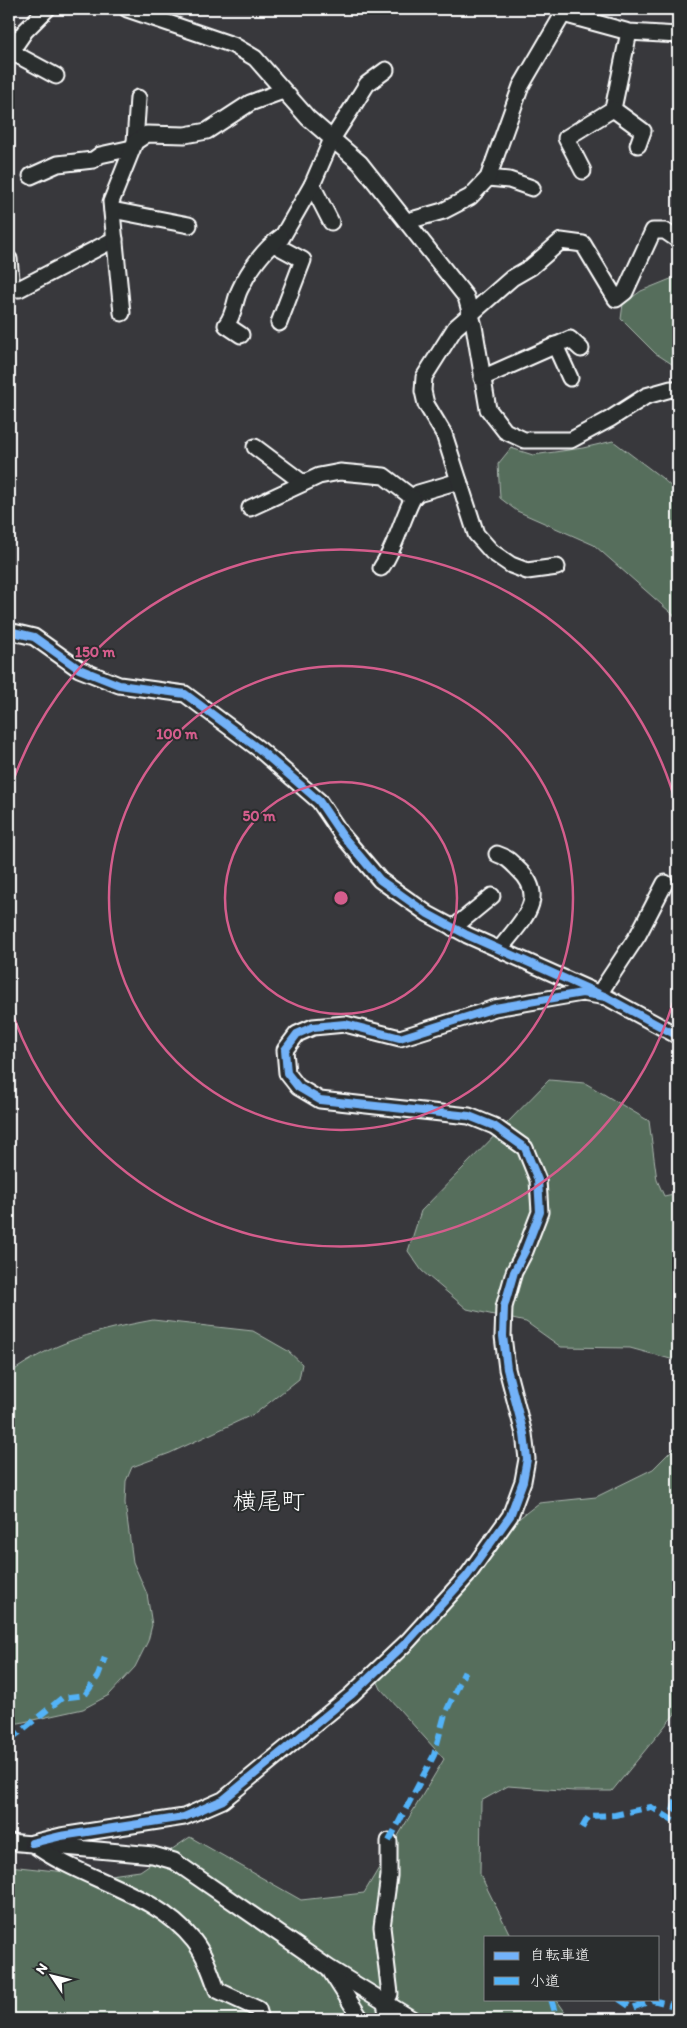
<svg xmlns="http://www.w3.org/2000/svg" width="687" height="2028" viewBox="0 0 687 2028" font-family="Itim,'Klee One',sans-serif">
	<rect width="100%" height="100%" fill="#38383c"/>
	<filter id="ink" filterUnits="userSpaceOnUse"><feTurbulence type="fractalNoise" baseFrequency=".02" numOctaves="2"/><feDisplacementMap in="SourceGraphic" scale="10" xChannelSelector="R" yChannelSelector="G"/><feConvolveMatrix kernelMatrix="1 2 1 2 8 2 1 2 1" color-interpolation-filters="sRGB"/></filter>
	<g filter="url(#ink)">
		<g fill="#566e5c" stroke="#aab6ae">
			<path d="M678 276V368L655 353 621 319 623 304 641 291Z"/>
			<path d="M613 441 662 478 678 493V619L594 545 517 511 500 498 498 464 511 448 533 455 583 448Z"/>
			<path d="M549 1080 585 1083 649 1121 657 1180 664 1196 678 1193V1361L630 1348 561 1347 526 1322 467 1309 422 1271 408 1251 421 1211Z"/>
			<path d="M153 1320 253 1331 288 1351 302 1364 299 1379 256 1413 170 1453 132 1467 126 1481 125 1503 133 1562 147 1594 152 1625 148 1641 135 1667 109 1695 83 1709 19 1723H9V1374C54 1341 99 1330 153 1320Z"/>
			<path d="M678 1444V1710L612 1791H574L508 1786 481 1801 480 1874 511 1937H486V1999H556L570 2019H9V1866L103 1876 140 1871 190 1837 301 1900 364 1893 444 1759 381 1689 374 1673 454 1603 513 1523 539 1503 596 1497 653 1469Z"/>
		</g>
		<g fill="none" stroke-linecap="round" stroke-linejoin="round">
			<defs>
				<g id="street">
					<path d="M47 9 25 31 14 47 17 55 56 76"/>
					<path d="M127 9 233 45 255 58 308 118 360 163 466 297 474 326 488 409 505 431 524 440H571L610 419 646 396 671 389H678"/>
					<path d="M563 14 629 32 678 35"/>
					<path d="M629 32 613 109 643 131 638 145"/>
					<path d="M135 142 138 98"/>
					<path d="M583 171 566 138 613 109"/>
					<path d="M31 176 58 164 93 160 100 155 132 148"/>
					<path d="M488 178 509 180 532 188"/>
					<path d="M112 210 189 225"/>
					<path d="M408 221 443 211 470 197 488 178 521 86 566 9"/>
					<path d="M331 222 312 185 332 139 352 108 367 84 386 70"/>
					<path d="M9 259 12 289"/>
					<path d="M9 289H19L115 239"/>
					<path d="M122 313 111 202 135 142 147 134 185 135 207 131 250 103 283 91"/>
					<path d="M279 323 303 260 277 246 312 185"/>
					<path d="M241 335 226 325C235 314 234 301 240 289 249 270 264 249 281 237"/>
					<path d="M555 345 570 378"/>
					<path d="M482 378 570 339 581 349"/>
					<path d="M255 447 303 483"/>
					<path d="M250 508 319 476 340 472 384 476 413 498 418 493 459 481"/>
					<path d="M557 567 527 571 511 565 492 552 476 534 444 434 426 404 423 391 424 377 455 328 512 278 531 267 561 241 583 244 616 299 625 292 653 231H665L678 240"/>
					<path d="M381 568C396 547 401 521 413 498"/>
					<path d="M9 631 34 637 79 669 119 685 185 694 259 749 319 801 342 835 380 880 428 914 467 935 606 997 678 1036"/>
					<path d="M497 854C507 857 512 863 519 870 550 899 519 923 500 949"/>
					<path d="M453 928 492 896"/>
					<path d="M599 994 638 935 665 883"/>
					<path d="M9 1842 153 1855 174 1861 329 1968 412 2019"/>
					<path d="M32 1843 61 1836 184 1817 223 1800 351 1695 408 1641 467 1576 510 1516 523 1481 527 1459 524 1434 507 1369 503 1336 504 1307 514 1272 525 1251 540 1212 538 1180 525 1148 494 1126 469 1116 320 1100 298 1087 287 1073 285 1050 297 1034 313 1027 345 1024 400 1038 495 1008 582 993 606 997"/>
					<path d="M33 1844C83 1881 154 1891 194 1941 205 1955 211 1973 217 1990L258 2009 261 2019"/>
					<path d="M331 1972 361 2019"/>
					<path d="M388 2019 385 2003 390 1994 382 1927 389 1876V1841"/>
				</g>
			</defs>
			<use href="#street" stroke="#fff" stroke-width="19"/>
			<use href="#street" stroke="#2a2d2e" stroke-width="15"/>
			<g stroke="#52b3f8" stroke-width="6" stroke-dasharray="12 6" stroke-linecap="butt">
				<path d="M9 1737 16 1735 62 1698 85 1695 98 1676 105 1657"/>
				<path d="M582 1828 589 1816 615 1815 651 1807 671 1819 678 1792"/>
				<path d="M389 1841 434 1755 445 1714 465 1671"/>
				<path d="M551 1999 557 2019"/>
				<path d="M619 1999 632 2008 653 2000 678 2007"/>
			</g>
			<defs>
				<g id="cycleway">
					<path d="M9 631 34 637 79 669 119 685 185 694 259 749 319 801 342 835 380 880 428 914 467 935 606 997 678 1036"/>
					<path d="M32 1843 61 1836 184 1817 223 1800 351 1695 408 1641 467 1576 510 1516 523 1481 527 1459 524 1434 507 1369 503 1336 504 1307 514 1272 525 1251 540 1212 538 1180 525 1148 494 1126 469 1116 320 1100 298 1087 287 1073 285 1050 297 1034 313 1027 345 1024 400 1038 495 1008 582 993 606 997"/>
				</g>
			</defs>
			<use href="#cycleway" stroke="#2a2d2e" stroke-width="11"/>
			<use href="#cycleway" stroke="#73b2f8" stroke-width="8"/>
		</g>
	</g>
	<g fill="none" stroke="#d45d8c" stroke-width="2.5">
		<circle cx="341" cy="898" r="116"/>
		<circle cx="341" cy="898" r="232"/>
		<path d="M678 985A348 348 0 0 1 9 1003M9 793A348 348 0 0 1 678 811"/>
	</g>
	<g text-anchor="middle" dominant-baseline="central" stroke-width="4" stroke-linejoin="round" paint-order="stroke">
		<g font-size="24" fill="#fff" stroke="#2a2d2e">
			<text x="269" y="1500">横尾町</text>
		</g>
	</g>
	<circle cx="341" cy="898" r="8" fill="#d45d8c" stroke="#2a2d2e" stroke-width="2.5"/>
	<g font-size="15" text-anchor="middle" font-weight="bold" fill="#d45d8c" stroke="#2a2d2e" stroke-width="4" stroke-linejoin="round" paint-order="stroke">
		<text x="95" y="657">150 m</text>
		<text x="177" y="739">100 m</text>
		<text x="259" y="821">50 m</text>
	</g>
	<rect width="687" height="2028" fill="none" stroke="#2a2d2e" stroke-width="30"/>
	<rect x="15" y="15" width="657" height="1998" fill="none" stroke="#fff" stroke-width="2" filter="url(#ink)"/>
	<rect x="484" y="1936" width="175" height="65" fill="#2a2d2e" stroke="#7f8182"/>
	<rect x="494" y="1952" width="25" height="8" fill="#73b2f8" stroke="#7f8182"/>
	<text x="530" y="1960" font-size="15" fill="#ffffff">自転車道</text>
	<rect x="494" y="1977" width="25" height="8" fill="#52b3f8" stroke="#7f8182"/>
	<text x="530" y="1986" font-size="15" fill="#ffffff">小道</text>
	<g transform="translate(52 1976) rotate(305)" stroke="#2a2d2e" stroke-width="4" paint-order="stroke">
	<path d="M0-4L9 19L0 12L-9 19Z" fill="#ffffff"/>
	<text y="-8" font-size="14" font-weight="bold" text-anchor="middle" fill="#ffffff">N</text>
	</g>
</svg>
